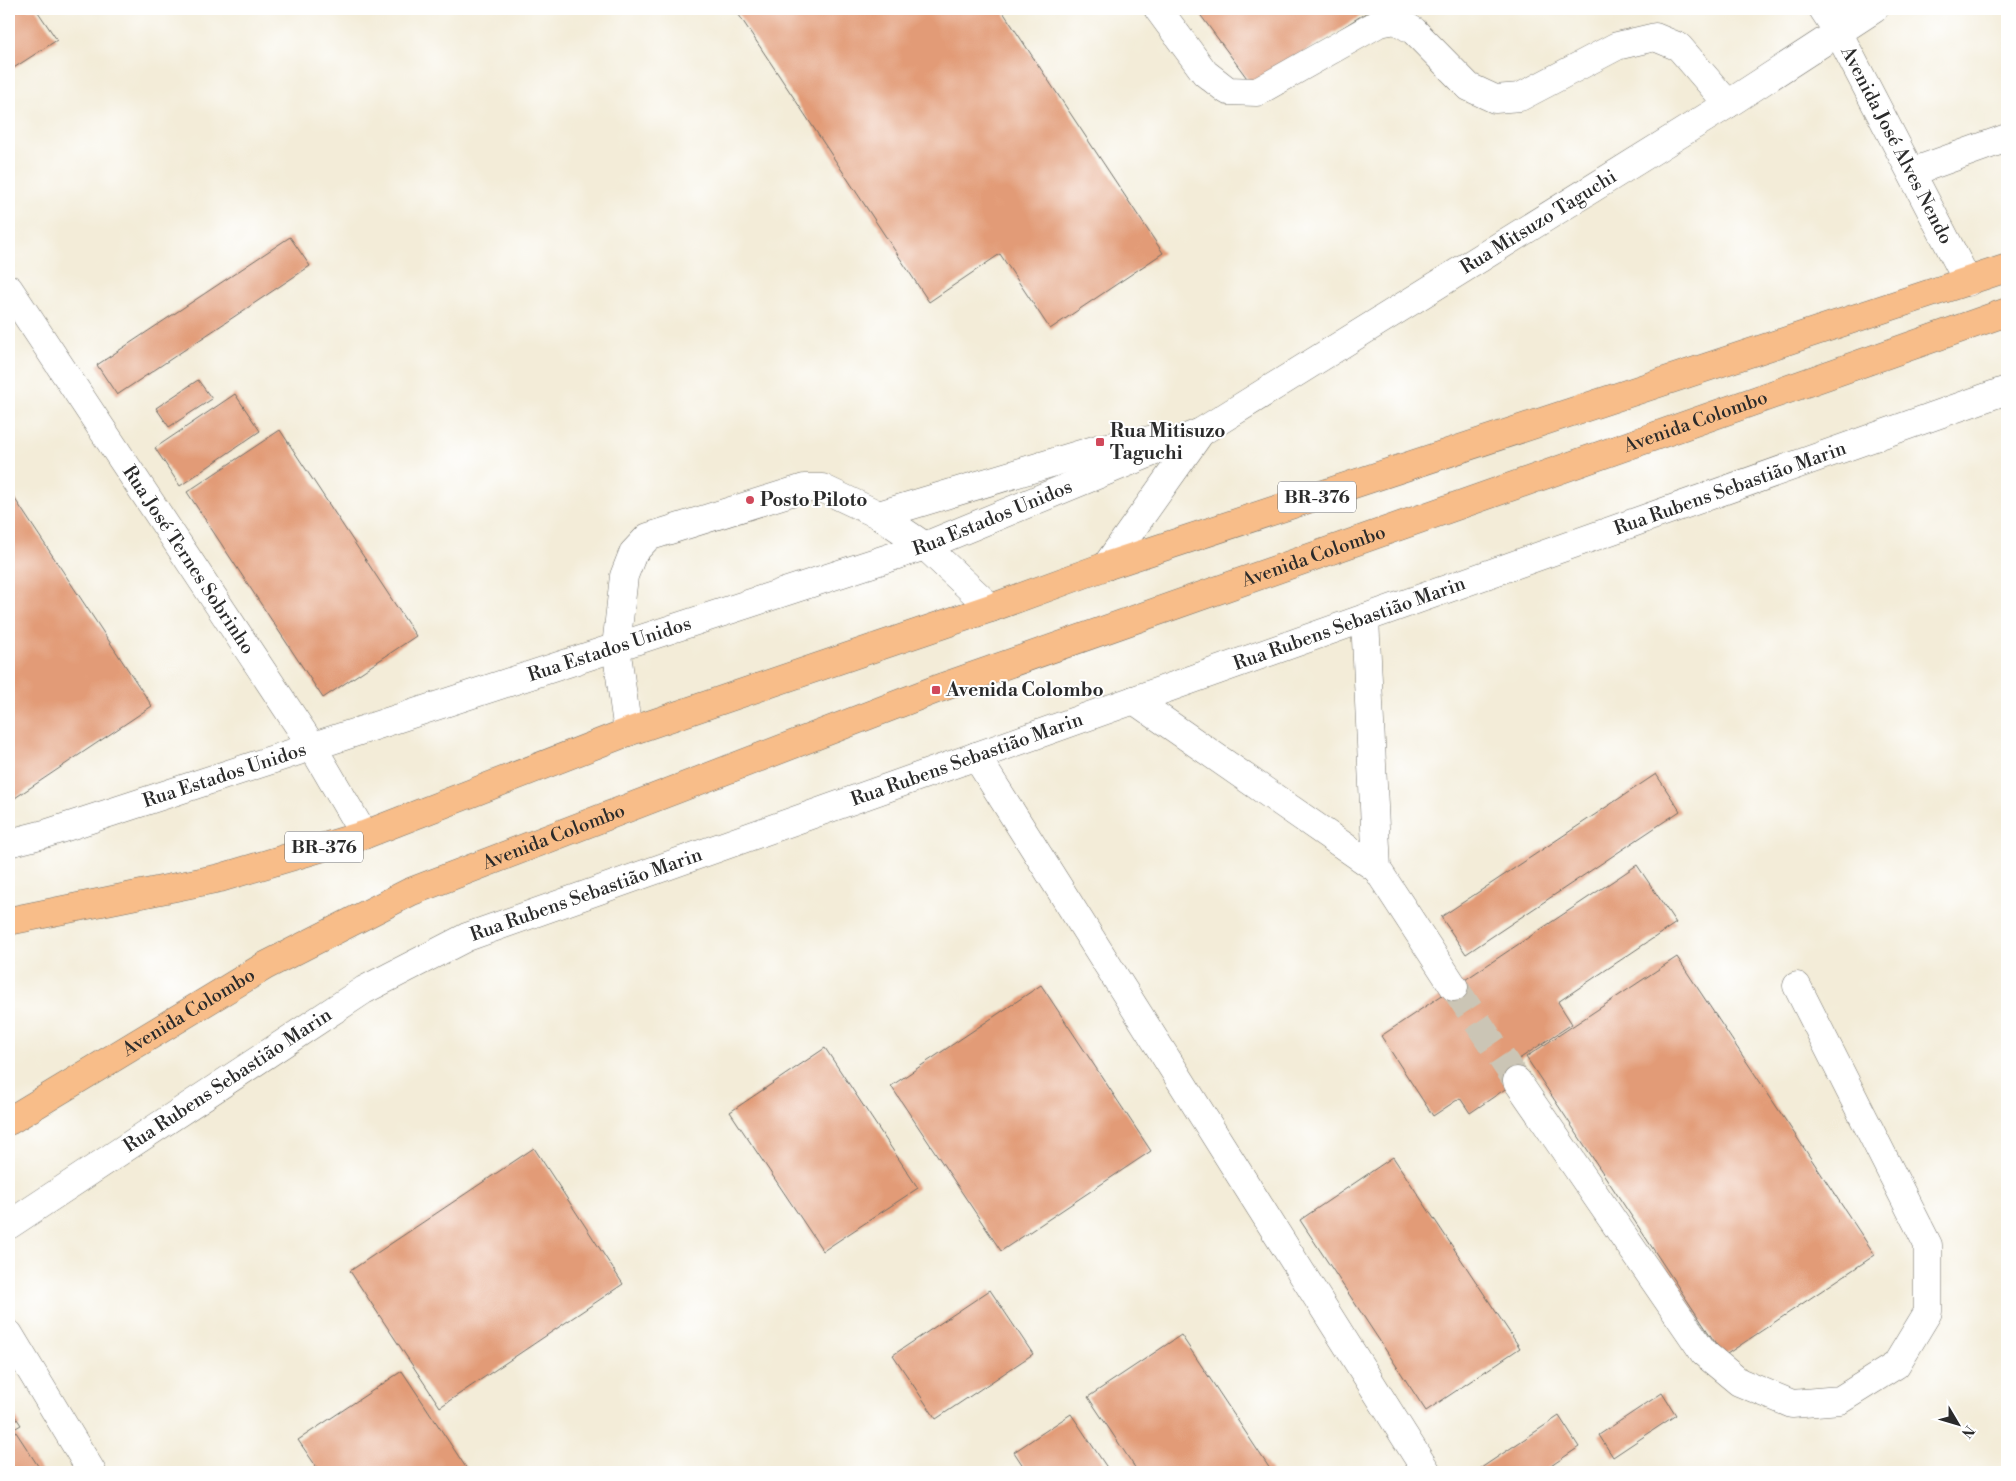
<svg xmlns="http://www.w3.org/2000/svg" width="2016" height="1481" viewBox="0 0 2016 1481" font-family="'Libre Bodoni',serif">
	<rect width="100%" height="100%" fill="#fff"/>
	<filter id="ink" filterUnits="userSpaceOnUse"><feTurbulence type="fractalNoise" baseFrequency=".02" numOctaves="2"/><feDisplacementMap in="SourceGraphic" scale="10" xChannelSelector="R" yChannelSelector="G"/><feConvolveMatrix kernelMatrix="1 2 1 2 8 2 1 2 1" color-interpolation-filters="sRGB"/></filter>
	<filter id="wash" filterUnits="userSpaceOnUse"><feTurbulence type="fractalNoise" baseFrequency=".0096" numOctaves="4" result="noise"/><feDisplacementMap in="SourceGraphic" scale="20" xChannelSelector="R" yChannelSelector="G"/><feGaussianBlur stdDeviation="1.12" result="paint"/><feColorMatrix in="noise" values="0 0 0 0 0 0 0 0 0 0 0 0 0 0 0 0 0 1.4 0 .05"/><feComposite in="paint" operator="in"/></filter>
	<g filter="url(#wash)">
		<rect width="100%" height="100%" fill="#f3ecd8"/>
		<g id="blocks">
			<g fill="#e29b77">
				<path d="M9 9H36L57 40 9 71Z"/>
				<path d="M735 9H1001L1163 253 1050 329 1000 254 929 302Z"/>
				<path d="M1196 9H1372L1252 85Z"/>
				<path d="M290 237 310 266 117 395 97 365Z"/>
				<path d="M198 380 212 399 169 427 156 408Z"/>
				<path d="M235 394 260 431 180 486 155 448Z"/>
				<path d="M280 430 416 636 323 698 187 492Z"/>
				<path d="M9 490 152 706 9 802Z"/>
				<path d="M1656 774 1680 811 1466 954 1441 917Z"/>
				<path d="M1637 865 1676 923 1558 1002 1572 1024 1513 1063 1523 1077 1470 1113 1460 1098 1433 1116 1381 1036Z"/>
				<path d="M1677 957 1875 1255 1724 1356 1526 1057Z"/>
				<path d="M1041 985 1151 1151 1001 1251 891 1086Z"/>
				<path d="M825 1048 918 1188 823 1251 730 1112Z"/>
				<path d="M534 1148 623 1284 440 1407 350 1271Z"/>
				<path d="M1393 1157 1520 1348 1426 1411 1300 1220Z"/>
				<path d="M990 1290 1033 1354 936 1419 893 1355Z"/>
				<path d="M1181 1335 1272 1472H1138L1088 1397Z"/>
				<path d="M402 1371 469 1472H320L298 1440Z"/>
				<path d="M1662 1393 1676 1415 1613 1457 1599 1435Z"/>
				<path d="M9 1407 21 1425 14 1429 42 1472H9Z"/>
				<path d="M1071 1414 1110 1472H1027L1014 1452Z"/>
				<path d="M1559 1416 1579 1447 1542 1472H1475Z"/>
			</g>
		</g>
	</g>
	<g filter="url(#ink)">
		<use href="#blocks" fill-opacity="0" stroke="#716f68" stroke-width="1"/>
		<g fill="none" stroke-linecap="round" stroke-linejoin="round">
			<path stroke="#cbc5b5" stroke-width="28" stroke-dasharray="28 14" stroke-linecap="butt" d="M1454 987 1517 1081"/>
			<defs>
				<g id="minor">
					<path d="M1158 9 1205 73 1228 91 1257 92 1379 23 1396 20 1414 31 1469 87 1495 99 1520 97 1617 46 1655 37 1679 47 1728 104"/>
					<path id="s1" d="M1823 9 1838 32 1968 282"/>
					<path d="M1912 172 2007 138"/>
					<path id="s2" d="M9 289 312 746 364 835"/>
					<path d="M879 515 1101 448 1155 439"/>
					<path d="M1106 566 1201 432"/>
					<path d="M1134 700 1377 869 1365 618"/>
					<path d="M628 732 616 647 624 576 633 553 648 537 804 488H822L879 515 925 546 991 608"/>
					<path d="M976 756 1427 1472"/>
					<path id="s3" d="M9 843 48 833 925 546 1201 432 1728 104 1874 9"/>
					<path d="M1377 869 1454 987"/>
					<path d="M1517 1081 1704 1353 1739 1382 1792 1404 1840 1400 1896 1365 1928 1312V1245L1797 986"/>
					<path id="s4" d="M9 1225 364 990 467 937 2007 390"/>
					<path d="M9 1334 92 1472"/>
				</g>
				<g id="major">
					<path d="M9 921 220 878 364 835 628 732 991 608 1106 566 2007 268"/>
					<path id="s5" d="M9 1121 265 966 410 892 937 689 2007 312"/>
				</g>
			</defs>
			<use href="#minor" stroke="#716f68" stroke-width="29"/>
			<use href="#major" stroke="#716f68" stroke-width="29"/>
			<use href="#minor" stroke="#fff" stroke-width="28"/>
			<use href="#major" stroke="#f8bd89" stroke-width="28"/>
		</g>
	</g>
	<g fill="#d1495b" stroke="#fff" stroke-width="2">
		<rect x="1095" y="437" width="10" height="10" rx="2.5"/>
		<circle cx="750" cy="500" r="5"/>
		<rect x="931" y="685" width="10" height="10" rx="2.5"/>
	</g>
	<g text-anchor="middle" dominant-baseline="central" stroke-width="4" stroke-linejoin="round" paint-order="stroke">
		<g fill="#fff" stroke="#6b6b6b" stroke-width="1">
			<rect x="1278" y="481.5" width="78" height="31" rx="4"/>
			<rect x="285" y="831.5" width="78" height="31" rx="4"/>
		</g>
		<g font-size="18" font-weight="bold" fill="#2b2b2b">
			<text x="1317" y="497">BR-376</text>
			<text x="324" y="847">BR-376</text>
		</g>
		<g font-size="19" fill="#2b2b2b" stroke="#fff">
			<text stroke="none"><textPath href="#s1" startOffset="155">Avenida José Alves Nendo</textPath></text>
			<text stroke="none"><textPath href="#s3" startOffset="1659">Rua Mitsuzo Taguchi</textPath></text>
			<text stroke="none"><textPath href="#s5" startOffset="1831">Avenida Colombo</textPath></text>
			<text stroke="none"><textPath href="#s4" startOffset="1882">Rua Rubens Sebastião Marin</textPath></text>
			<text stroke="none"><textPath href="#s3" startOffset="1036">Rua Estados Unidos</textPath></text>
			<text stroke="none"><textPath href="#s5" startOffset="1426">Avenida Colombo</textPath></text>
			<text stroke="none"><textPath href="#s2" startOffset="325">Rua José Ternes Sobrinho</textPath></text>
			<text stroke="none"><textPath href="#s4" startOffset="1478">Rua Rubens Sebastião Marin</textPath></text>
			<text stroke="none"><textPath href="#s3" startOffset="631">Rua Estados Unidos</textPath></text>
			<text stroke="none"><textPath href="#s4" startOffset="1072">Rua Rubens Sebastião Marin</textPath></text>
			<text stroke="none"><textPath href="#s3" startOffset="226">Rua Estados Unidos</textPath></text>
			<text stroke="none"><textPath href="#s5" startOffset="616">Avenida Colombo</textPath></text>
			<text stroke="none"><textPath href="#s4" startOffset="668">Rua Rubens Sebastião Marin</textPath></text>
			<text stroke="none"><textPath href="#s5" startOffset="210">Avenida Colombo</textPath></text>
			<text stroke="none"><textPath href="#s4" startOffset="262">Rua Rubens Sebastião Marin</textPath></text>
		</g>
		<g font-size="19" font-weight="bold" fill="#2b2b2b" stroke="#fff" text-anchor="start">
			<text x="1110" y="431">Rua Mitisuzo<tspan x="1110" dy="22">Taguchi</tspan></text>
			<text x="760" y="500">Posto Piloto</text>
			<text x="946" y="690">Avenida Colombo</text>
		</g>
	</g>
	<rect width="2016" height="1481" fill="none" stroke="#fff" stroke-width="30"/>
	<g transform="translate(1958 1424) rotate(128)" stroke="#ffffff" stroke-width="4" paint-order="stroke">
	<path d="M0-4L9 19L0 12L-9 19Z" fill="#2b2b2b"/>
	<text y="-8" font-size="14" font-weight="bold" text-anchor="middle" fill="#2b2b2b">N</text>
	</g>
</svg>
